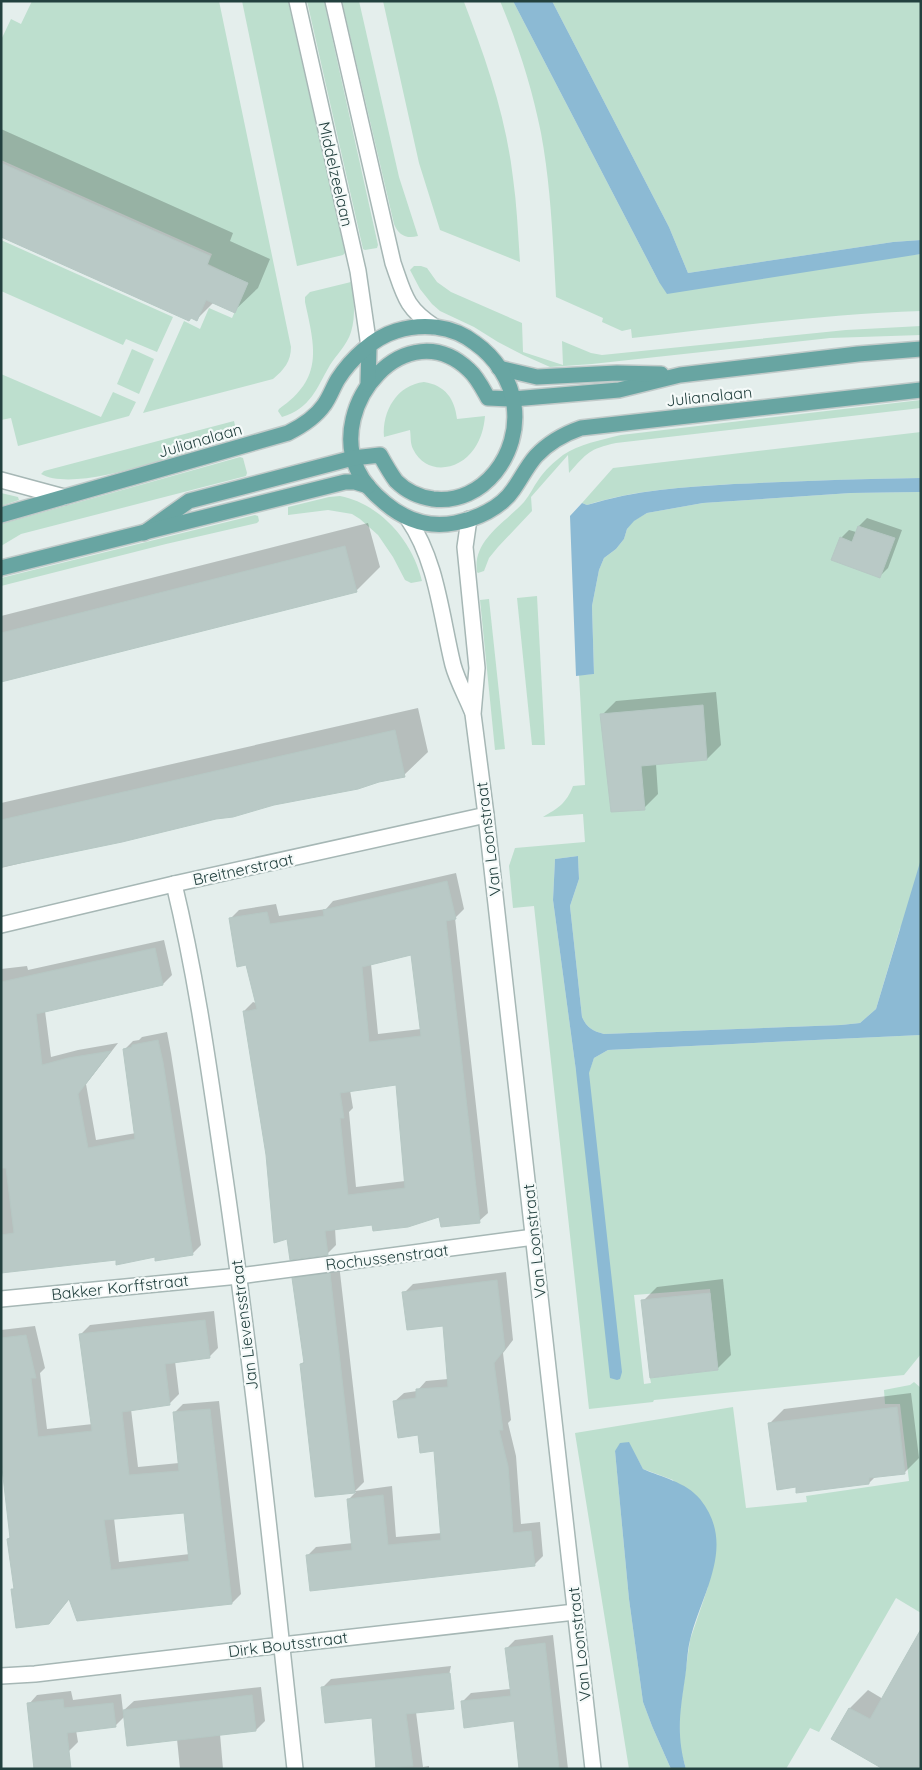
<svg xmlns="http://www.w3.org/2000/svg" width="922" height="1770" viewBox="0 0 922 1770" font-family="Quicksand,sans-serif">
	<rect width="100%" height="100%" fill="#e4eeec"/>
	<g fill="#bddfce" fill-rule="evenodd">
		<path d="M32 1H219L291 347C291 361 284 370 273 379L143 413 184 321 200 329 209 308 232 318 248 283 208 264 212 254 1 160V40L11 19 21 24Z"/>
		<path d="M242 1H288L345 253 343 255 297 266Z"/>
		<path d="M307 1H324L378 245 377 248 365 250 363 249Z"/>
		<path d="M342 1H359L399 177 418 236C407 239 399 236 394 224Z"/>
		<path d="M383 1 464 2C486 59 506 117 513 178 517 206 518 234 520 262L440 230 419 163Z"/>
		<path d="M500 1H513L659 282 921 254V311C824 314 728 327 632 338L631 329 622 331 602 322 603 318 556 297C553 242 551 187 541 133 532 88 518 44 500 1Z"/>
		<path d="M552 1H921V240L893 242 688 273 669 227Z"/>
		<path d="M1 240 173 317 157 352 126 339 123 345 1 291Z"/>
		<path d="M414 266H421L427 268 437 282 451 292 522 323 523 352 563 365 562 341 591 353 602 355 846 330 921 326V335L830 338 592 364 550 367 523 355 498 342 474 327 440 311 432 304 420 289 410 270Z"/>
		<path d="M351 282C354 298 356 316 351 332 347 345 337 354 330 365 316 389 311 408 282 417L278 411 279 409C324 378 315 348 305 302V297L310 292Z"/>
		<path d="M132 349 154 359 139 394 117 384Z"/>
		<path d="M1 374 101 417 113 392 136 402 129 416 18 446 11 418 1 420Z"/>
		<path d="M424 382C445 385 455 399 457 419L485 416C484 428 481 439 474 449 459 471 426 476 413 449 410 443 411 436 410 430L384 437C382 411 397 385 424 382Z"/>
		<path d="M921 400V408L616 443C589 449 587 453 569 473L568 455 531 497 532 511 498 547 489 558 484 571 478 573 477 572C472 540 506 522 524 502 530 495 533 487 539 479 545 470 554 462 563 455 579 444 601 440 621 435Z"/>
		<path d="M234 421 237 434 236 436 227 439 225 431 219 433 221 441C181 453 77 494 41 474L44 471Z"/>
		<path d="M921 432V478C858 479 796 481 734 484 684 487 634 490 587 505L582 503 613 468Z"/>
		<path d="M240 457 243 458 247 473 246 476 21 534 1 546V524Z"/>
		<path d="M921 492V917L900 928 876 1009 860 1023 841 1025 604 1034C593 1031 587 1028 582 1017L570 906 579 879 578 856 555 859 553 900 576 1071 589 1072 594 1058 608 1050 921 1035V1354L904 1375 654 1400 653 1402 589 1409 534 906 513 908 509 866 515 848 585 842 583 814 543 817C558 808 566 804 573 786L585 785 579 675 594 674 592 606 599 570 604 558 616 549 624 539 627 529 633 521 647 513 703 503 851 493ZM710 1289 718 1370 650 1378 651 1383 644 1384 634 1295Z"/>
		<path d="M1 493 18 497 19 500 1 506Z"/>
		<path d="M340 496C381 504 413 542 422 581L411 583 405 580 393 557 378 535 360 519 352 514 328 510 288 515V507L329 497Z"/>
		<path d="M255 515 258 516 259 521 257 523 166 544 1 586V578Z"/>
		<path d="M537 596 545 745H532L517 598Z"/>
		<path d="M489 599 505 749 495 750 480 600Z"/>
		<path d="M914 1382 921 1388V1613L896 1598 819 1732 810 1728 786 1769H686L680 1748 679 1717 690 1640 708 1587 673 1480 643 1469 628 1442 615 1451 629 1599 643 1702 652 1726 671 1769H629L575 1433 733 1407 746 1508 807 1502 806 1496 909 1481 900 1404H885L884 1390 910 1385Z"/>
	</g>
	<g fill="#8cbad4">
		<path d="M513 1H552L669 227 688 273 893 242 921 240V254L667 294 659 282Z"/>
		<path d="M921 478V492L851 493 703 503 647 513 634 521 627 529 624 539 616 549 604 558 599 570 592 606 594 674 576 676 570 516 582 503 587 505C635 490 684 487 734 484 796 481 858 479 921 478Z"/>
		<path d="M578 856 579 879 570 906 582 1017C587 1028 593 1031 604 1034L841 1025 860 1023 876 1009 921 859V1035L608 1050 594 1058 589 1073 622 1372 620 1379 617 1380 610 1378 576 1071 553 900 555 859Z"/>
		<path d="M629 1442 643 1469C661 1477 686 1482 700 1499 737 1545 702 1592 690 1640 687 1652 687 1666 685 1678 680 1712 676 1735 686 1769H671L652 1726 643 1702 629 1599 615 1451 620 1443Z"/>
	</g>
	<g fill="#0003" fill-rule="evenodd">
		<path d="M1 129 233 233 230 241 270 259 258 288 234 311 214 302 197 319 1 236Z"/>
		<path d="M867 518 902 530 888 568 880 576 841 538 849 530 856 532 859 526Z"/>
		<path d="M368 523 380 567 356 591 1 681V616Z"/>
		<path d="M716 692 721 745 707 759 656 764 658 794 644 808 602 715 616 701Z"/>
		<path d="M418 708 428 752 404 775 59 854 1 868V803Z"/>
		<path d="M456 873 464 909 455 918 488 1213 479 1221 440 1215 335 1228 336 1245 327 1254 288 1237 267 1155 244 1011 253 1002 256 1003 247 964 230 919 239 910 276 904 279 916 326 909 333 901ZM412 954 421 1029 378 1034 371 964ZM397 1084 405 1181 356 1187 349 1112 353 1108 350 1090Z"/>
		<path d="M164 940 172 975 163 984 45 1011 51 1057 78 1050 118 1043 86 1084 96 1140 136 1133 124 1050 133 1041 139 1040 142 1037 167 1032 171 1053 201 1245 192 1254 117 1259 1 1272V969L27 966 28 970Z"/>
		<path d="M339 1264 364 1482 355 1491 392 1486 396 1537 442 1533 436 1449 419 1434 395 1401 404 1393 417 1391 426 1381 448 1379 444 1324 404 1293 413 1284 506 1272 513 1340 503 1353 511 1420 508 1423 516 1456 521 1524 540 1522 543 1556 534 1565 307 1556 316 1547 353 1543 348 1500 356 1492 316 1496 301 1364 305 1361 293 1279 303 1269Z"/>
		<path d="M723 1279 731 1355 717 1369 643 1301 657 1287Z"/>
		<path d="M214 1311 218 1348 209 1357 175 1361 179 1394 170 1403 131 1409 138 1467 179 1463 174 1413 183 1404 219 1401 241 1594 232 1603 70 1598 48 1623 12 1590 15 1587 8 1539 11 1536 1 1451V1330L35 1326 45 1368 40 1373 47 1429 93 1424 81 1334 90 1325ZM185 1511 190 1554 119 1562 114 1518Z"/>
		<path d="M911 1393 919 1458 905 1472 876 1476 869 1483 797 1486 770 1423 784 1409Z"/>
		<path d="M553 1635 568 1769H521L515 1720 462 1702 471 1693 511 1689 507 1648 515 1640Z"/>
		<path d="M451 1666 443 1701 416 1712 423 1767 429 1766V1769H365L377 1767 373 1717 322 1688 331 1679Z"/>
		<path d="M261 1687 265 1721 256 1730 220 1734 223 1769H180L177 1739 125 1716 115 1726 76 1730 78 1742 69 1751 29 1704 37 1695 71 1691 73 1700 121 1694 123 1711 134 1701Z"/>
		<path d="M868 1690 883 1699 921 1769 833 1739 850 1708Z"/>
	</g>
	<g fill="#b9c9c6" stroke="#b6c8c4" fill-rule="evenodd">
		<path d="M1 163 210 256 207 265 248 283 235 313 206 300 197 321 191 318 189 321 1 237Z"/>
		<path d="M858 526 895 538 880 578 831 560 840 537 852 542Z"/>
		<path d="M345 546 357 592 1 682V633Z"/>
		<path d="M703 705 707 760 641 766 645 810 611 812 600 714Z"/>
		<path d="M395 730 405 777 379 782 358 789 274 805 233 817 216 819 122 842 1 867V820Z"/>
		<path d="M447 881 456 919 446 921 480 1223 441 1227 439 1217 408 1227 373 1231 372 1225 325 1231 328 1255 290 1260 287 1239 274 1243 266 1155 243 1011H249L257 1009 246 965 237 967 229 918 267 912 270 924 324 916 323 910ZM411 955 421 1036 369 1042 362 967ZM396 1085 405 1188 348 1195 340 1118H344L340 1093Z"/>
		<path d="M155 948 163 985 36 1014 42 1065 68 1058 111 1051 78 1094 88 1148 135 1139 123 1049 132 1047V1045L158 1040 163 1062 193 1255 155 1261V1257L116 1265V1260L1 1273V1235L14 1233 6 1168H1V982Z"/>
		<path d="M330 1273 355 1493 315 1497 300 1364 304 1363 292 1278Z"/>
		<path d="M497 1280 505 1349 494 1363 503 1430H499L508 1466 513 1533 531 1531 535 1566 310 1591 306 1555 352 1550 347 1499 383 1495 388 1545 441 1540 434 1451 420 1453 418 1435 398 1438 393 1401 416 1398V1389L448 1387 443 1326 407 1330 402 1292Z"/>
		<path d="M710 1293 718 1370 650 1378 641 1300Z"/>
		<path d="M205 1320 210 1358 165 1364 170 1405 122 1412 129 1475 179 1471 173 1412 210 1409 232 1604 77 1621 69 1599 49 1624 16 1628 11 1589H14L7 1539 10 1538 1 1459V1338L26 1335 36 1378H31L38 1437 92 1431 79 1334ZM184 1513 189 1561 111 1570 104 1520Z"/>
		<path d="M897 1407 905 1474 869 1478V1484L796 1493V1487L777 1490 768 1423Z"/>
		<path d="M921 1629V1769H883L831 1739 849 1708 870 1719Z"/>
		<path d="M545 1643 559 1769H519L514 1721 464 1728 461 1701 511 1696 505 1648Z"/>
		<path d="M450 1673 454 1709 406 1714 413 1766 376 1769 372 1718 325 1723 321 1687Z"/>
		<path d="M252 1695 256 1731 127 1746 123 1710Z"/>
		<path d="M63 1699 64 1708 113 1703 116 1727 67 1733 71 1769H34L27 1703Z"/>
	</g>
	<g fill="none" stroke-linecap="round" stroke-linejoin="round">
		<defs>
			<path id="pedestrian" d="M1 1299 239 1276 534 1237"/>
			<g id="minor">
				<path d="M1 480 64 497"/>
				<path d="M486 815 593 1769"/>
				<path d="M174 884C198 983 211 1084 226 1185 254 1379 274 1574 295 1769"/>
				<path d="M1 1676 35 1674 282 1645 575 1612"/>
			</g>
			<g id="tertiary">
				<path d="M297 1 358 271 369 347"/>
				<path d="M333 1 393 263C404 294 405 308 435 327"/>
				<path d="M408 519C437 561 441 616 453 665 457 680 466 696 472 711"/>
				<path d="M1 925 174 884 486 815 473 714 477 668 465 547 469 519"/>
			</g>
			<g id="primary">
				<path d="M921 349 858 354 680 375 619 390 513 399 488 398C483 389 477 377 469 370 407 311 326 405 358 471 364 484 374 494 385 503 405 520 428 528 455 523 476 519 501 508 513 490 521 479 527 466 536 456 549 442 564 434 581 428L921 390"/>
				<path d="M499 368 537 377 617 373 661 374"/>
				<path d="M368 384 369 347"/>
				<path d="M1 515 288 433C302 426 315 418 324 405 330 397 333 387 338 379 351 359 373 338 396 331 422 323 452 325 475 343 495 357 511 380 514 405 521 453 484 505 433 499 419 497 406 491 396 481 390 473 385 464 380 455L353 458 189 501 144 533"/>
				<path d="M1 568 345 482H355L368 486"/>
			</g>
		</defs>
		<use href="#pedestrian" stroke="#a6b7b5" stroke-width="18"/>
		<use href="#minor" stroke="#a6b7b5" stroke-width="18"/>
		<use href="#tertiary" stroke="#a6b7b5" stroke-width="18"/>
		<use href="#primary" stroke="#c1cac9" stroke-width="18"/>
		<use href="#pedestrian" stroke="#fff" stroke-width="15"/>
		<use href="#minor" stroke="#fff" stroke-width="15"/>
		<use href="#tertiary" stroke="#fff" stroke-width="15"/>
		<use href="#primary" stroke="#68a5a2" stroke-width="15"/>
	</g>
	<g text-anchor="middle" dominant-baseline="central" stroke-width="4.5" stroke-linejoin="round" paint-order="stroke">
		<g font-size="16" fill="#23413f" stroke="#f5faf9">
			<text transform="translate(336 174) rotate(77)">Middelzeelaan</text>
			<text transform="translate(709 396) rotate(-6)">Julianalaan</text>
			<text transform="translate(200 440) rotate(-16)">Julianalaan</text>
			<text transform="translate(488 839) rotate(-97)">Van Loonstraat</text>
			<text transform="translate(243 869) rotate(-12)">Breitnerstraat</text>
			<text transform="translate(534 1241) rotate(-96)">Van Loonstraat</text>
			<text transform="translate(387 1257) rotate(-7)">Rochussenstraat</text>
			<text transform="translate(120 1287) rotate(-6)">Bakker Korffstraat</text>
			<text transform="translate(244 1325) rotate(-97)">Jan Lievensstraat</text>
			<text transform="translate(288 1644) rotate(-7)">Dirk Boutsstraat</text>
			<text transform="translate(579 1644) rotate(-96)">Van Loonstraat</text>
		</g>
	</g>
	<rect width="922" height="1770" fill="none" stroke="#23413f" stroke-width="5"/>
</svg>
